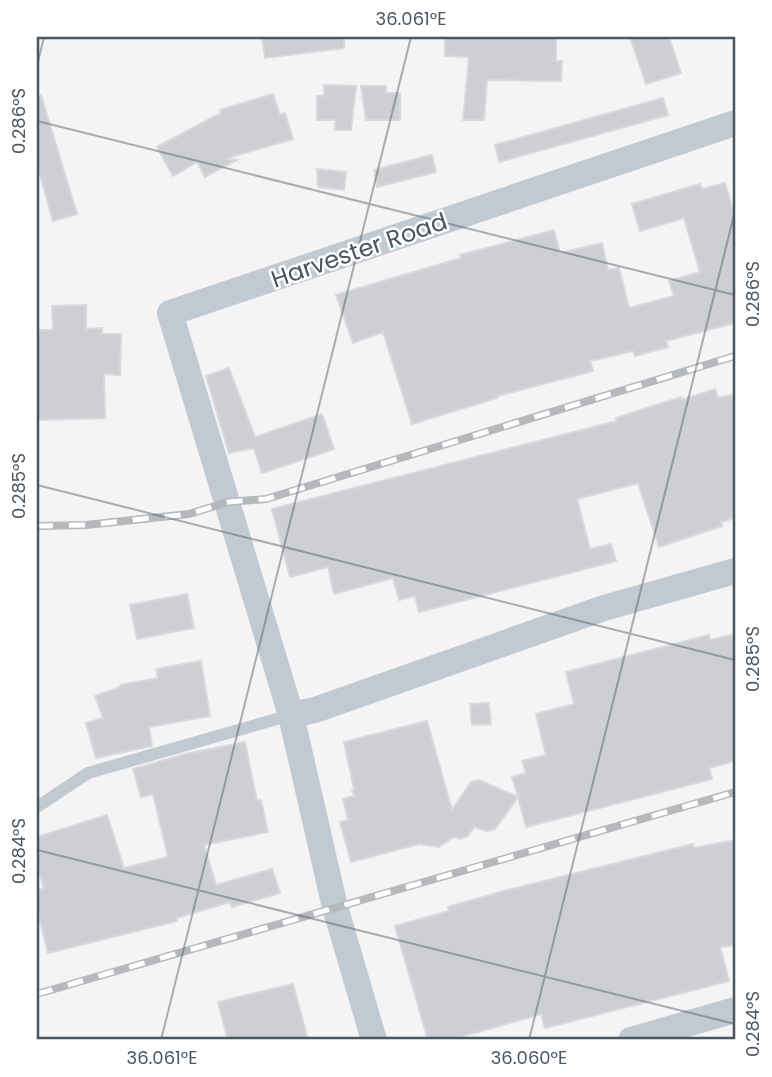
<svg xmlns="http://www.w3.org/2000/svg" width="772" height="1077" viewBox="0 0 772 1077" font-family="Poppins,sans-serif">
	<rect width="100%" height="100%" fill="#f5f3f3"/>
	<g fill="#cdcfd5" stroke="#d7d9de" stroke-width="2">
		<path d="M262 37H344V48L265 58Z"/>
		<path d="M445 37H556V61H562L561 81 487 80 484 120H463L469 57 445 56Z"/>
		<path d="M630 37H669L681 73 646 84Z"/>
		<path d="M324 85 356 86 351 130H335V120H317V96H324Z"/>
		<path d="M361 86H386V93H400V120H366Z"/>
		<path d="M273 94 280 115 285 113 293 139 224 159 237 160 205 177 197 162 173 176 157 147 221 113 220 110Z"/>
		<path d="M41 95 77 214 53 221 40 175 37 176V96Z"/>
		<path d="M663 98 668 115 499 162 495 145Z"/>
		<path d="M432 155 436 172 377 187 374 170Z"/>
		<path d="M317 169 346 172 344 190 318 187Z"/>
		<path d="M725 183 735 218V323L666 341 668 347 635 356 633 351 590 361 593 371 497 396V398L412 424 383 332 353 343 336 295 461 258 460 255 554 230 560 253 602 243 608 270 619 268 629 308 674 296 669 281 700 272 684 218 640 231 632 204 700 184 702 189Z"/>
		<path d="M86 305V329L102 328V334H121L120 375 104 374 105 418 37 420V330H53L52 306Z"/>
		<path d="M229 368 255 437 322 414 334 449 262 473 254 448 229 453 206 376Z"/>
		<path d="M715 389 718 398 735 394V518L721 522 722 526 659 547 638 483 577 499 590 549 611 544 616 561 419 612 415 596 399 600 393 578 334 594 328 567 290 577 272 509 617 421 616 418 681 397 682 400Z"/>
		<path d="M187 594 194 628 137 639 130 605Z"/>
		<path d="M735 634V761L709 768 712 779 526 827 518 797 495 829 487 831 474 827 468 836 461 839 454 837 439 847 419 844 351 862 340 822 348 820 343 799 354 796 352 790 354 789 344 742 427 721 452 810 471 782 479 780 518 797 512 777 526 773 522 761 546 755 536 714 574 704 566 672 709 635 710 640Z"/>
		<path d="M201 661 210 716 149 727 152 746 96 758 86 723 103 718 95 696 120 687V685L158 678 156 669Z"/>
		<path d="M489 703 491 724 472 725 470 704Z"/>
		<path d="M245 742 257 801 261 800 268 832 204 845 216 885 272 869 280 893 232 907 230 902 176 918 177 921 48 953 37 909V890L44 888 37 865V837L107 815 124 868 168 857 153 794 141 797 133 769 185 754Z"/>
		<path d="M735 840V945L720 947 729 981 545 1028 541 1014 450 1040H428L395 926 449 911 448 907 504 891 693 844 694 848Z"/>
		<path d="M293 984 308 1040H228L218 1002Z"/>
	</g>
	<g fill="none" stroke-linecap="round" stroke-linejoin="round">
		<path stroke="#c1cad2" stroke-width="12" d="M37 807 88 773 291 715"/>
		<g stroke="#c1cad2" stroke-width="26">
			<path d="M291 715 170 313 735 123"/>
			<path d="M374 1040 335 907 291 715 315 710 604 608 735 571"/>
			<path d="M631 1040 735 1010"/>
		</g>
		<defs>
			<g id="rail">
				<path d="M37 526 86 525 189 514 228 502 266 499 735 356"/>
				<path d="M37 994 735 792"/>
			</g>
		</defs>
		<use href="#rail" stroke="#b5b8bd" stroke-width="8"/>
		<use href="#rail" stroke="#fff" stroke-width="5" stroke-dasharray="16" stroke-linecap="butt"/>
	</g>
	<path fill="none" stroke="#4a5661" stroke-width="2" stroke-opacity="0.45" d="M37 66 44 37M37 121 735 295M37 485 735 660M37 850 735 1024M161 1040 411 37M529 1040 735 211"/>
	<g text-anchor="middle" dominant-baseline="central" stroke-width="5" stroke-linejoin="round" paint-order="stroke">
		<g font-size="24" fill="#4a5661" stroke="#fff">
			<text transform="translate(359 250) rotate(-19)">Harvester Road</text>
		</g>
	</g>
	<rect width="772" height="1077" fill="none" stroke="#ffffff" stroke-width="77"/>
	<rect x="38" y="38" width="696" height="1000" fill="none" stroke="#4a5661" stroke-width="2.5"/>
	<g font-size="18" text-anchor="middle" fill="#4a5661">
		<text x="411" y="25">36.061°E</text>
		<text transform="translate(19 121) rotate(-90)" y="6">0.286°S</text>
		<text transform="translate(753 294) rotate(-90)" y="6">0.286°S</text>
		<text transform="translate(19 486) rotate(-90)" y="6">0.285°S</text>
		<text transform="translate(753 659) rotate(-90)" y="6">0.285°S</text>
		<text transform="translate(19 851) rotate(-90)" y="6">0.284°S</text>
		<text transform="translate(753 1024) rotate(-90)" y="6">0.284°S</text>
		<text x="162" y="1064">36.061°E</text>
		<text x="529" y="1064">36.060°E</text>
	</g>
</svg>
